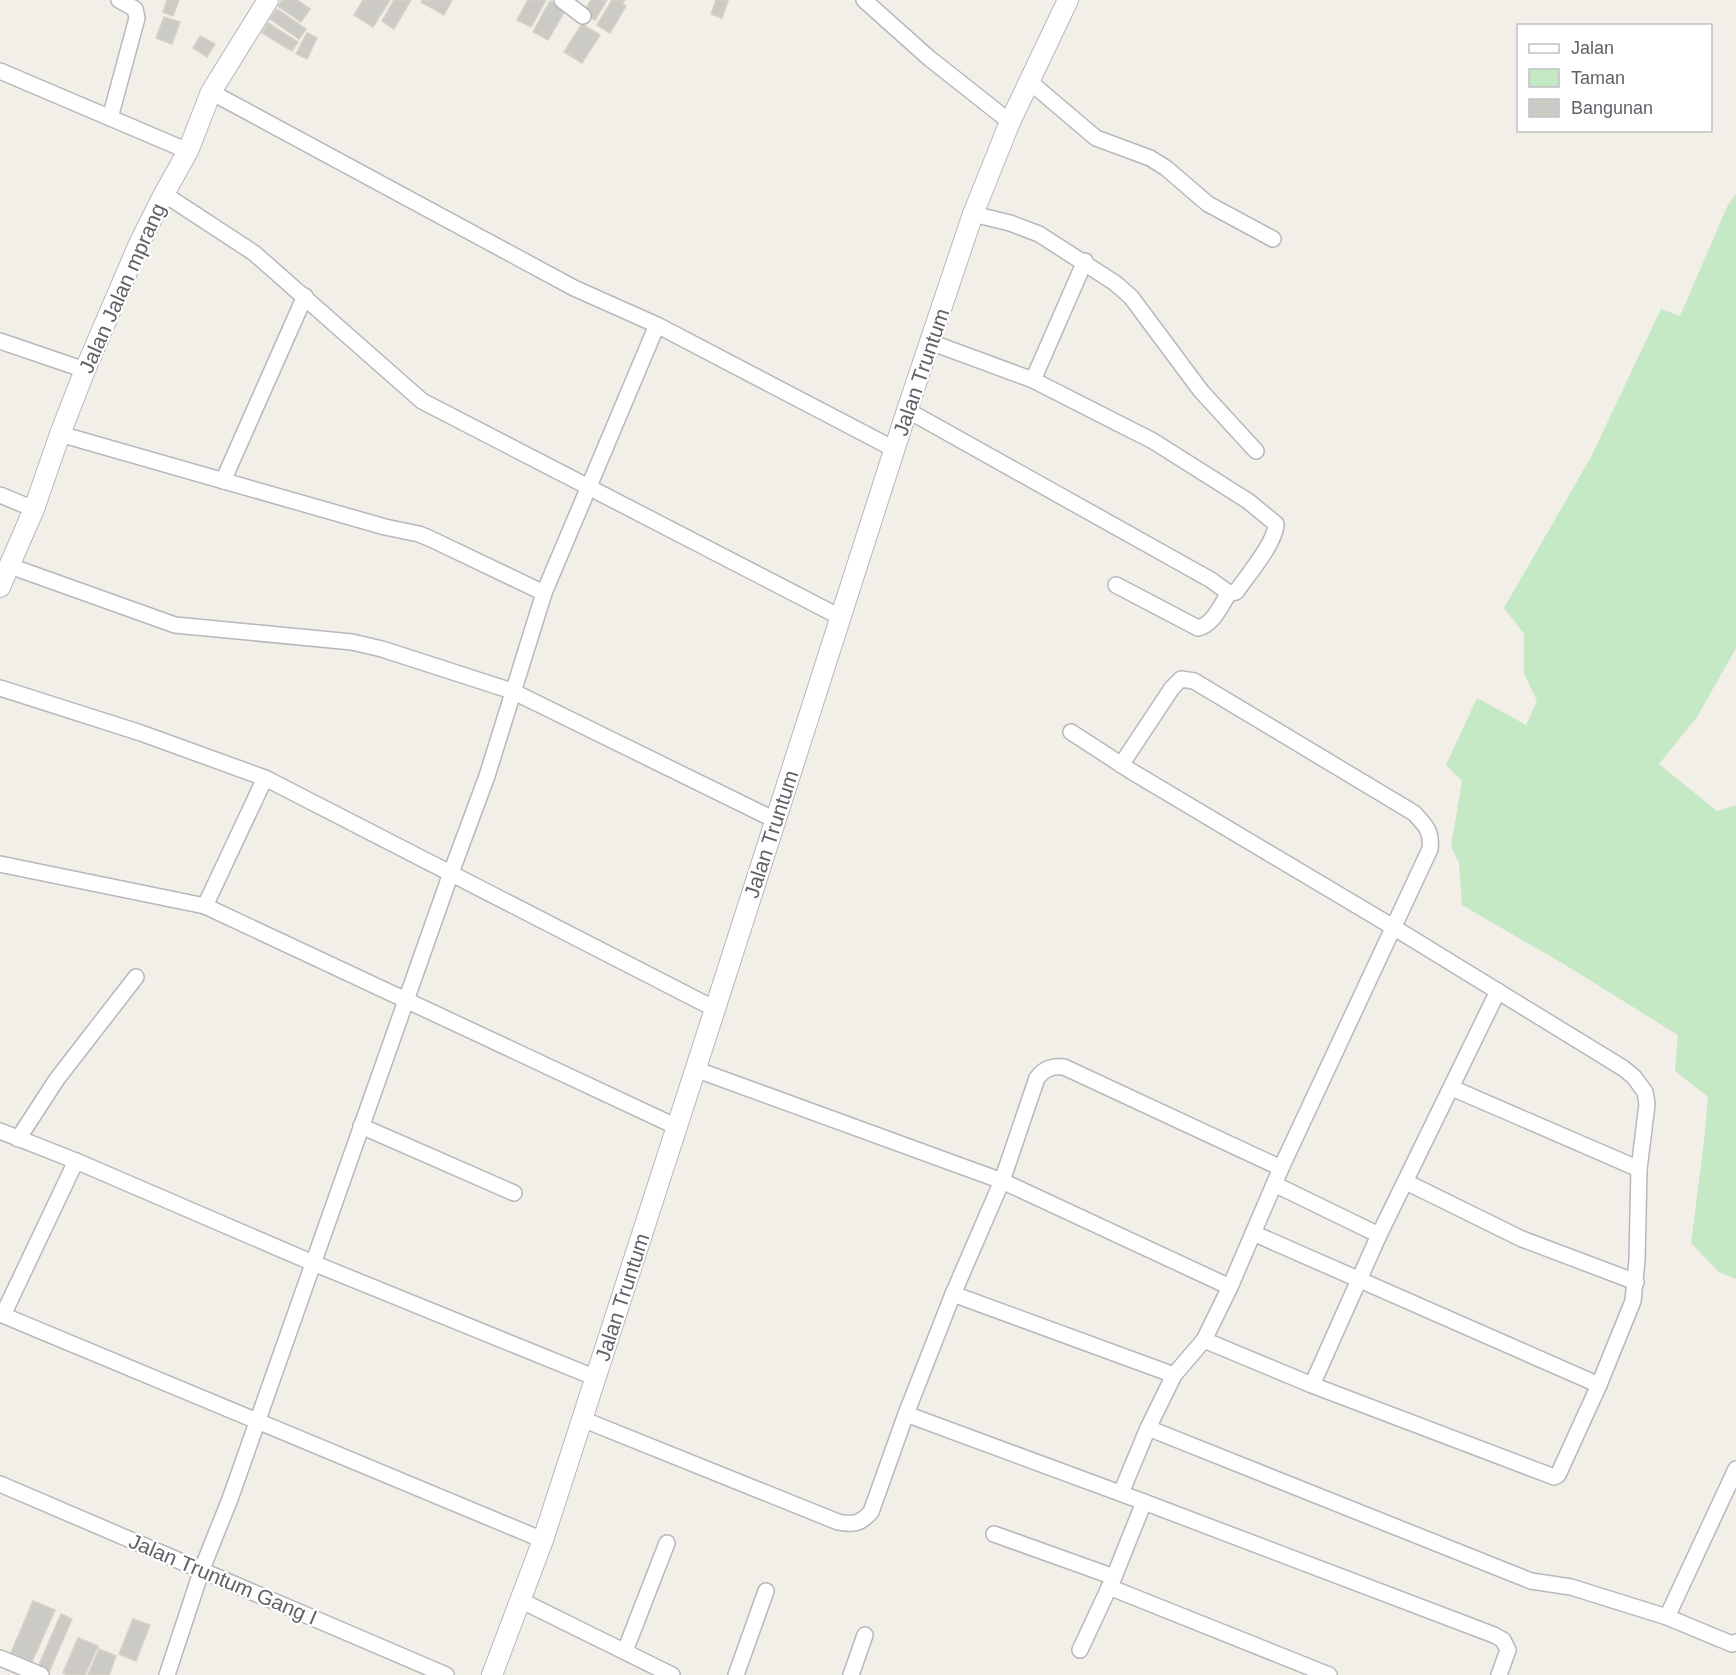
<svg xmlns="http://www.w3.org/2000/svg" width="1736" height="1675" viewBox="0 0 1736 1675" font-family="Arial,sans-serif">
	<rect width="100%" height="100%" fill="#f1efe8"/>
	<path fill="#c5e8c5" d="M1736 194V648L1697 717 1659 764 1717 811 1736 805V1279L1719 1272 1691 1243 1704 1142 1708 1097 1675 1071 1678 1035 1567 966 1462 905 1459 863 1451 846 1462 781 1446 765 1477 698 1526 725 1537 701 1524 673V634L1504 608 1591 457 1661 309 1680 316 1727 207Z"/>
	<g fill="#cccac5" stroke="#d6d1c6" stroke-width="1.5">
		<path d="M167 0H179L173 16 163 12Z"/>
		<path d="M282 0H297L310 9 301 22 278 6Z"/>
		<path d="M363 0H390L373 27 354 15Z"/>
		<path d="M394 0H411L394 29 382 21Z"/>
		<path d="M422 0H452L444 15 421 2Z"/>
		<path d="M528 0H546L531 27 517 20Z"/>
		<path d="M591 0H607L595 20 583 13Z"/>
		<path d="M612 0H625L622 4 626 6 610 33 597 25Z"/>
		<path d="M716 0 728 1 722 18 711 14Z"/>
		<path d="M550 1 566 9 548 40 533 32Z"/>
		<path d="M277 9 306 29 299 39 270 19Z"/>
		<path d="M164 17 180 22 172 44 156 38Z"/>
		<path d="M268 23 298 42 292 51 262 33Z"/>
		<path d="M582 24 600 35 582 63 564 52Z"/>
		<path d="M307 33 317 38 307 59 296 54Z"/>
		<path d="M200 36 215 44 207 57 193 48Z"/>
		<path d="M33 1601 55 1610 32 1662 11 1653Z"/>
		<path d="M61 1614 72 1619 49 1672 38 1667Z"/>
		<path d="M133 1619 150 1625 136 1661 119 1654Z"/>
		<path d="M78 1638 98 1646 85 1675H67L63 1673Z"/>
		<path d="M99 1649 116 1656 109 1675H88Z"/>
	</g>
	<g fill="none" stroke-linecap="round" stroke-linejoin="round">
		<defs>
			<g id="minor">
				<path d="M562 0 583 16"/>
				<path d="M864 0 929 58 1010 122"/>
				<path d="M0 71 188 151"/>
				<path d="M1030 82 1096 138 1150 158 1166 168 1208 204 1273 239"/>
				<path d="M211 92 574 288 657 325 894 449"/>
				<path d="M110 118 137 18 135 9 119 0"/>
				<path d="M164 194 254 253 422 401 840 617"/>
				<path d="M973 214 1010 223 1039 234 1115 283 1131 297 1201 391 1256 451"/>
				<path d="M0 341 85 370"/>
				<path d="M1033 380 1085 261"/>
				<path d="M907 410 1211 580 1229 593 1236 592C1247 576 1276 542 1276 524L1248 501 1153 441 1033 380 930 342"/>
				<path d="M60 434 385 527 419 534 431 539 544 593"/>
				<path d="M223 481 305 296"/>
				<path d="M0 495 34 509"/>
				<path d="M10 566 175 625 352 642 382 649 512 691 775 820"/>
				<path d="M1116 585 1198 628C1213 625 1221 605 1229 593"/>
				<path d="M0 688 141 733 265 778 715 1009"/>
				<path d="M1071 732 1131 771 1393 927 1623 1068 1634 1077 1645 1092 1647 1104 1639 1169 1637 1260 1633 1301 1599 1385 1558 1475 1554 1477 1549 1475 1312 1385 1204 1340"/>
				<path d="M0 864 205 906 677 1127"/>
				<path d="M205 906 265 778"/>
				<path d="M695 1069 1002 1181 1230 1287"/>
				<path d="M1452 1088 1639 1169"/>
				<path d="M361 1126 514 1193"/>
				<path d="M0 1131 76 1161 313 1263 596 1378"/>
				<path d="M18 1139 57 1079 136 977"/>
				<path d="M1406 1182 1522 1239 1636 1282"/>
				<path d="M1274 1184 1379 1235"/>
				<path d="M1253 1233 1599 1385"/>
				<path d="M953 1294 1174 1375"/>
				<path d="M0 1314 543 1540"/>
				<path d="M3 1315 76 1161"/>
				<path d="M1312 1385 1379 1235 1498 991"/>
				<path d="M906 1414 1144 1502 1494 1635 1503 1640 1508 1650 1499 1675"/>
				<path d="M582 1419 838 1522C853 1525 860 1524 871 1512L906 1414 953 1294 1002 1181 1037 1078C1045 1068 1052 1066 1064 1067L1281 1168"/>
				<path d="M1148 1428 1531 1581 1571 1587 1667 1617 1732 1644 1736 1642"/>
				<path d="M0 1484 446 1675"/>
				<path d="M1121 1493 1148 1428 1174 1375 1204 1340 1230 1287 1281 1168 1430 849C1432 831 1426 826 1414 813L1194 681 1181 679 1172 688 1121 765"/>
				<path d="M994 1534 1114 1577"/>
				<path d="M1109 1587 1329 1675"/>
				<path d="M520 1600 672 1675"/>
				<path d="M1667 1617 1736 1469"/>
				<path d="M1080 1650 1114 1577 1144 1502"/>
				<path d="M625 1651 667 1543"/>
				<path d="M0 1658 41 1675"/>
				<path d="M167 1675 202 1569 230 1499 451 873 487 776 544 593 657 325"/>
				<path d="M736 1675 766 1591"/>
				<path d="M851 1675 865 1635"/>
			</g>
			<g id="tertiary">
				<path d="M0 587 34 509 60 434 85 370 139 244 164 194 188 151 211 92 268 0"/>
				<path d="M492 1675 543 1540 715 1009 907 410 973 214 1010 122 1068 0"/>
			</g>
		</defs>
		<use href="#minor" stroke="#b5b8bc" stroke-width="18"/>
		<use href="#tertiary" stroke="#b5b8bc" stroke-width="22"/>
		<use href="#minor" stroke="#fff" stroke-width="15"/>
		<use href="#tertiary" stroke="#fff" stroke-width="20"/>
	</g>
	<g text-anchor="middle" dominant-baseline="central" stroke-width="4.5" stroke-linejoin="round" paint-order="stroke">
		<g font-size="21" fill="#5f6368" stroke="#fff">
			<text transform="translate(122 288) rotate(-66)">Jalan Jalan mprang</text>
			<text transform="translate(921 372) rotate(-71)">Jalan Truntum</text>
			<text transform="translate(771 834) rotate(-72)">Jalan Truntum</text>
			<text transform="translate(622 1297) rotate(-72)">Jalan Truntum</text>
			<text transform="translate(223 1579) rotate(23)">Jalan Truntum Gang I</text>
		</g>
	</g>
	<rect x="1517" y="24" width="195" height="108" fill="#ffffff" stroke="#bfc1c3" stroke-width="1.5"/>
	<rect x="1529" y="44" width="30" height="9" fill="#ffffff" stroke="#bfc1c3" stroke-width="1.5"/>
	<text x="1571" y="54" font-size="18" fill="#5f6368">Jalan</text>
	<rect x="1529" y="69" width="30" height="18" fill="#c5e8c5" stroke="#bfc1c3" stroke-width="1.5"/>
	<text x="1571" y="84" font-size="18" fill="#5f6368">Taman</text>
	<rect x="1529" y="99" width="30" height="18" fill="#cccac5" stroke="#bfc1c3" stroke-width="1.5"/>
	<text x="1571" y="114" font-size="18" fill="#5f6368">Bangunan</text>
</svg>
